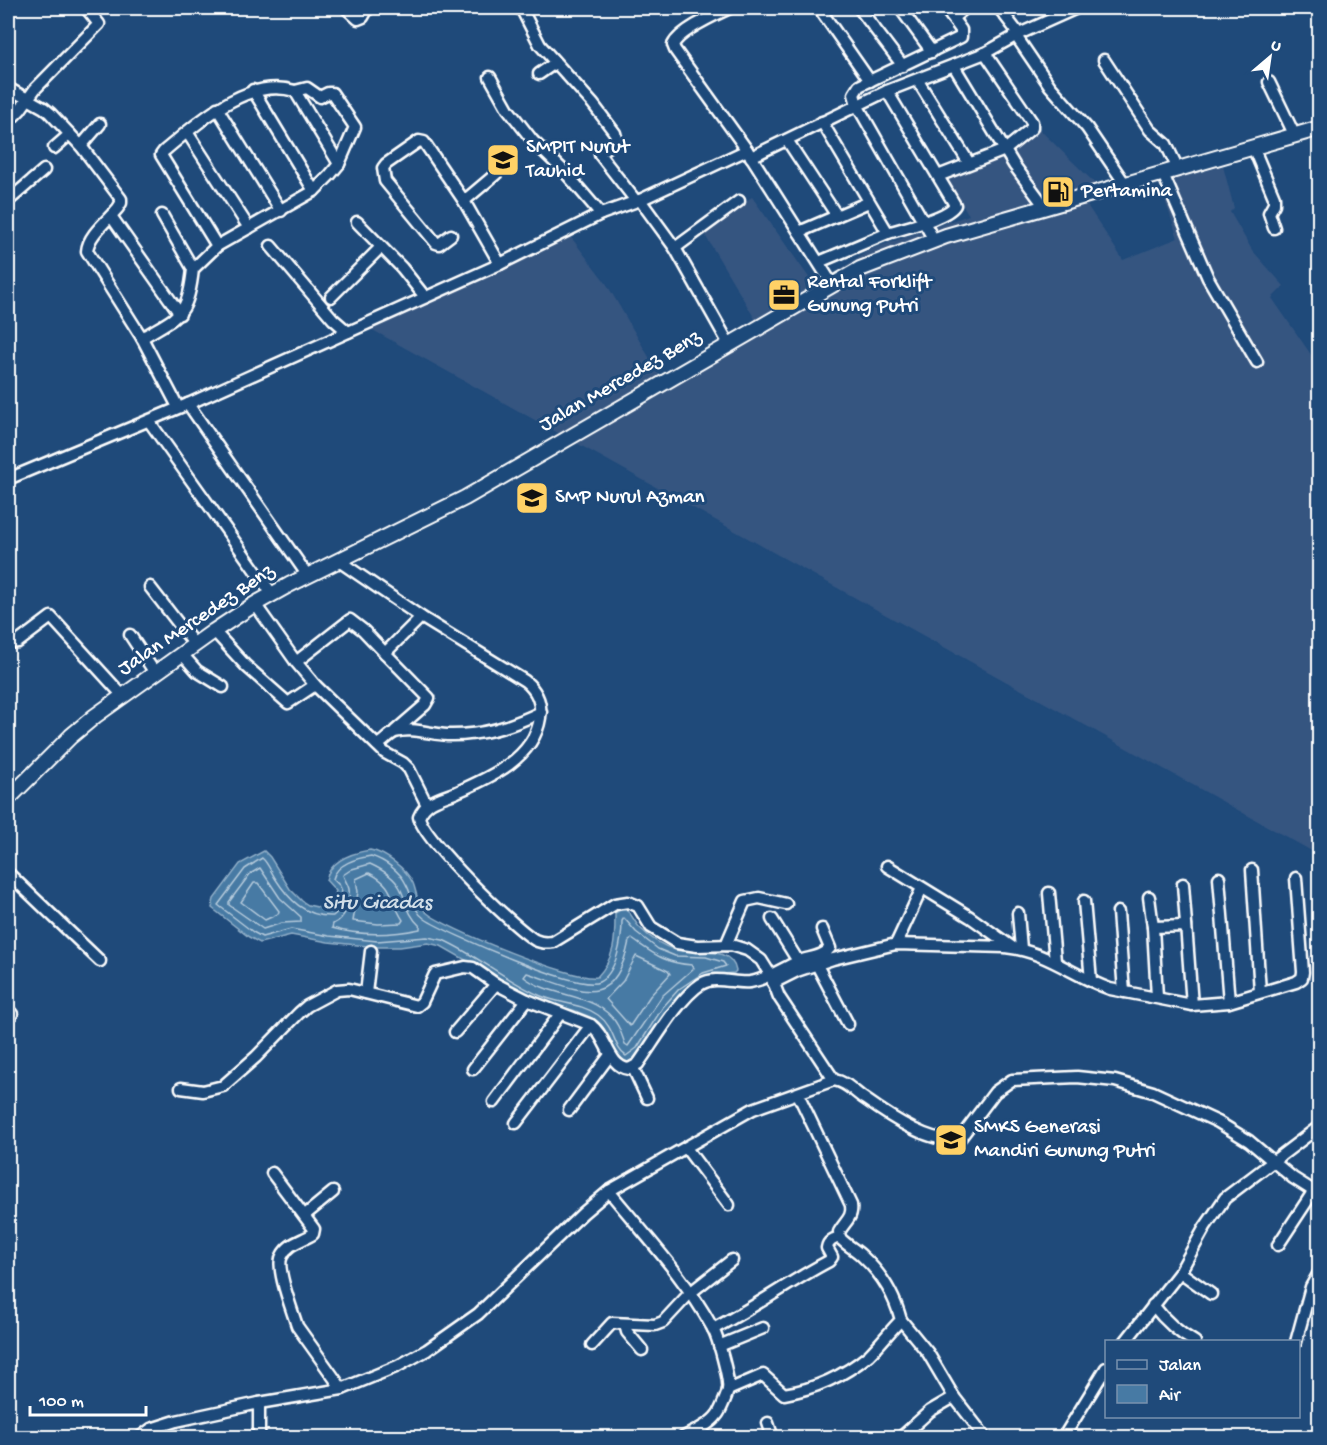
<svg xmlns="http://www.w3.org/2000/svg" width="1327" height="1445" viewBox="0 0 1327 1445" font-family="'Gochi Hand',sans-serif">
	<rect width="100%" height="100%" fill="#1f4a7a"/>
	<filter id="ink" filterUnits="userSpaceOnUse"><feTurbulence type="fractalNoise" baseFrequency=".0167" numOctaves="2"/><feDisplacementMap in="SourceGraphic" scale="12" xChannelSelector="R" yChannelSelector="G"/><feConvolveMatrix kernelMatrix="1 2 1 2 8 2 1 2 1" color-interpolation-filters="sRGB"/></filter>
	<g filter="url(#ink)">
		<path fill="#355580" d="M1038 128 1107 195 1085 202 1123 260 1178 238 1159 183 1223 166 1234 208 1230 212 1252 250 1284 286 1272 298 1314 359 1319 356V855L369 328 417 302 488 276 570 236 606 283 660 376 758 324 702 230 752 197 815 286 871 249 969 215 944 175 1004 156Z"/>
		<path fill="#477aa4" stroke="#91afc8" stroke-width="1.5" d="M370 850C386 853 406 869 413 883 417 893 417 905 426 912 443 928 577 982 597 977 616 957 615 938 615 913L622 909C632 911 633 921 640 928 650 938 662 946 676 950 694 955 731 944 736 971L734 973 713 975 683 994 668 1010 637 1057 628 1062 620 1060 612 1050 604 1029 590 1017 573 1010 541 1003 441 946 428 943 400 947H377L328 942 291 935 260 943 249 937 212 908 214 899 240 864 264 851 270 857 290 889 302 901 308 905 331 910 336 891 326 880C330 860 352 853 370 850Z"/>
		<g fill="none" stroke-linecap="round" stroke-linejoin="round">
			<g stroke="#b5cadb" stroke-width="1.5">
				<path d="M371 856C384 860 400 871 406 884 413 896 412 910 425 919 446 933 580 992 599 982 617 973 622 939 622 921L624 918 636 932 658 949 675 956 706 957 723 962 726 966 703 973 679 989 663 1007 637 1048 626 1056C613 1048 616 1028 598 1015 581 1003 560 1004 541 996 507 981 478 956 443 940L427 937 377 941 329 936 291 929 262 937 253 932 218 905 245 869 262 858C268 863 271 872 275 878 289 900 305 917 333 916 340 911 345 895 340 886 340 886 333 879 333 879 336 864 357 858 371 856Z"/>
				<path d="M370 864C381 869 394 877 400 888 407 902 407 914 420 926V929C393 935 359 936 332 928L333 924C345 919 351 903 349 889 348 884 344 879 343 875L352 869Z"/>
				<path d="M260 868 280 898 301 917V922L282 923 263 929 229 905V902L250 874Z"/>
				<path d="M369 873C396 886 389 899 403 920L401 923 378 924 353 921 358 892 356 879Z"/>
				<path d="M258 883 279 911 278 914 265 920 241 902 254 883Z"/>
				<path d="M632 939C654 954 664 963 692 965L694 968 662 996 628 1046 625 1044C623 1038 621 1032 618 1026 600 992 552 999 524 977L527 973C577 989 614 1015 629 941Z"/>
				<path d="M636 956 668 971 670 974 650 996 630 1026 606 999 623 981Z"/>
			</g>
			<defs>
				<g id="minor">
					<path d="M346 8 358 19 363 17 368 8"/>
					<path d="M521 8 540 45 593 104 615 133 616 137 614 142 600 152V155L636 201"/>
					<path d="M730 8C715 15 680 30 673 45L675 50 747 150 832 284"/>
					<path d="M819 8 870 81"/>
					<path d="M859 8 903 66"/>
					<path d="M900 8 932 52"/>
					<path d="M999 8 1019 34"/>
					<path d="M953 18 965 8"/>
					<path d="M1016 36 1050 86 1087 128 1125 184"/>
					<path d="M1104 60 1150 130 1166 144 1178 169"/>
					<path d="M954 66 1014 165 1045 207"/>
					<path d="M539 74 555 63"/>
					<path d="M490 77 508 109 533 141 565 172 601 214"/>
					<path d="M918 81 969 163"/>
					<path d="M1269 82 1294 134"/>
					<path d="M8 88 44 108 50 113 81 146 121 199V203L118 208C108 220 88 235 87 251L142 338 178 407"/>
					<path d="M253 90 314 191"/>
					<path d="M887 91 955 205C948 218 903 228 888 233"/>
					<path d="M217 108 281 211"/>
					<path d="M8 122 20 110 35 89 99 24 86 8"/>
					<path d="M187 132 249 228"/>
					<path d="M787 140 837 216"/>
					<path d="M81 146 100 124"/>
					<path d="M1253 147 1274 197V204L1269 213 1274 228"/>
					<path d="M54 148 70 134"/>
					<path d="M751 157 887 91 985 53 1019 34 1077 8"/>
					<path d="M1163 174 1208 278 1257 362"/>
					<path d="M938 176 1005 150 1032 128V122L985 53"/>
					<path d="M640 200 675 248 729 344"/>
					<path d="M8 201 44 170"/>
					<path d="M464 201 496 174"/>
					<path d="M162 215 193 269"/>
					<path d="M111 216 180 314"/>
					<path d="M357 222 402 268 425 297"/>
					<path d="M799 232 869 202"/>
					<path d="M451 235 439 244 436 243 385 181 383 168 386 164 419 141 424 142 464 201 500 264"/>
					<path d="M934 240 857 105 854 94 859 86 961 37V30L945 8"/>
					<path d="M217 246 161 155 164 151C198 123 247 76 295 91L339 164"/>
					<path d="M271 246 333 319 348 332"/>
					<path d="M675 248 739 201"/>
					<path d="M819 262 888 233 822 122"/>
					<path d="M331 297 381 247"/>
					<path d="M142 338C180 314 188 317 193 269L217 246 314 191 330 175 339 164 355 127 332 93H328L320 97 307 88 295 91"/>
					<path d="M188 404 308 576"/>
					<path d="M149 421 272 594"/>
					<path d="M8 479 188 404 500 264 601 214 640 200 747 150"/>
					<path d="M339 561 421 617 525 681C537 691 542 702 540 718 534 758 491 777 457 792 442 798 426 800 419 817 423 839 513 927 535 940 541 943 547 943 553 942L615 904 628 902 638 906 651 927 677 943 697 946 731 945 747 950 761 960 771 976 779 997 834 1080C847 1082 854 1092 865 1099 886 1114 936 1149 961 1137L995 1092 1012 1080 1077 1077 1115 1081 1153 1092 1218 1122 1249 1141 1293 1178 1320 1195"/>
					<path d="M150 587 195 645"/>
					<path d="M255 604 296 662 315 685 385 753 403 763 409 769 427 805"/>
					<path d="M214 631 246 666 288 703 315 685"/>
					<path d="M130 635 155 673"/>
					<path d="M8 643 18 642 51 617 123 696"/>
					<path d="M182 654 197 671 223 687"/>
					<path d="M296 662 350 620 363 630 385 653"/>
					<path d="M395 731 425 705 429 698 385 653 421 617"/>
					<path d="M377 745C384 742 388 735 395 732 411 727 430 734 447 735 481 736 510 727 541 712"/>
					<path d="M887 866 970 917 1012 947"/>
					<path d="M1252 870 1260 992"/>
					<path d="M8 873 100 961"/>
					<path d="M1219 878 1229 1002"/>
					<path d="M1183 884 1192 1005"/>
					<path d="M1049 893 1055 961"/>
					<path d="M1149 897 1153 927 1157 997"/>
					<path d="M1084 901 1091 981"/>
					<path d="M1118 912 1124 992"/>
					<path d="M1018 913 1021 949"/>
					<path d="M772 919 798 961"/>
					<path d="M1153 927 1186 926"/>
					<path d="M896 944 922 888"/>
					<path d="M726 945 745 901 759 898 786 904"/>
					<path d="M817 965 848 1024"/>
					<path d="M773 983 797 971 833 959 896 944 1005 947C1046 951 1073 976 1110 989L1192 1005 1229 1002 1296 982 1302 978 1303 972 1296 878"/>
					<path d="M366 993 371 951"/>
					<path d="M8 1010 12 1014"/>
					<path d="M455 1032 496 984"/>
					<path d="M633 1068 647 1098"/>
					<path d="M473 1069 527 1000"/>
					<path d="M181 1088 203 1091 223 1086 256 1057 299 1013 307 1006 337 990 349 989 417 1006 422 1002 435 974 465 967 473 968 496 984 527 1000 591 1025C607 1036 608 1067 629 1069L638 1064C654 1042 678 999 701 984 716 975 734 984 750 982 768 979 781 969 797 962 808 957 822 958 830 948L822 929"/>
					<path d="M798 1094 851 1205C853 1218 845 1221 839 1232L840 1238"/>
					<path d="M494 1102 560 1014"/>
					<path d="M569 1110 610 1055"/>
					<path d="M516 1123 591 1025"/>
					<path d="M686 1148 729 1205"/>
					<path d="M272 1173 314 1229 313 1234C302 1241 288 1243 282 1256 275 1268 293 1312 297 1326L342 1389"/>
					<path d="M609 1191C644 1234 686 1279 712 1327 718 1337 730 1380 728 1390 727 1395 720 1412 717 1415 710 1425 693 1432 682 1438"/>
					<path d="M305 1215 333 1192"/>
					<path d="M1278 1245 1313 1192"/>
					<path d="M1180 1272 1211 1294"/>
					<path d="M1153 1305C1165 1321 1177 1332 1195 1342"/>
					<path d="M901 1320 928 1353 954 1397 986 1438"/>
					<path d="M625 1324 627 1332 642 1350"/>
					<path d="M713 1329C754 1308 789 1282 829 1261L832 1257 827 1248C828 1241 834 1238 840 1238"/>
					<path d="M1125 1342 1180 1272 1205 1227 1225 1198 1320 1126"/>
					<path d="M1296 1342 1311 1287 1320 1271"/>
					<path d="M592 1345 612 1323 655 1325 663 1322 690 1293 732 1260"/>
					<path d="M719 1346 763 1328"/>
					<path d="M728 1390 763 1375 784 1394C815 1389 845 1375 869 1355 880 1344 890 1331 901 1320 894 1294 882 1274 862 1256 855 1249 846 1245 840 1238"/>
					<path d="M259 1403V1432L261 1438"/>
					<path d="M768 1423 773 1438"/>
					<path d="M139 1438 151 1429 176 1421 259 1403 342 1389 398 1366 427 1350 478 1314 583 1213 609 1191 753 1109 834 1080"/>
					<path d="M900 1438 930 1411 954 1397"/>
					<path d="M1063 1438 1106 1368"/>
				</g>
				<path id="major" d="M8 799 71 736 95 716 214 631 255 604 289 585 465 498 860 269 946 236 1320 128"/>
			</defs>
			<use href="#minor" stroke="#fff" stroke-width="15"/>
			<use href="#major" stroke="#fff" stroke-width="18"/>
			<use href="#minor" stroke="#1f4a7a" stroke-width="10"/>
			<use href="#major" stroke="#1f4a7a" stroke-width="14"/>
		</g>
	</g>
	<defs>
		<symbol id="school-square" viewBox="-11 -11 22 22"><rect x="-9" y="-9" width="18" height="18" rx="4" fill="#ffd166" stroke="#1f4a7a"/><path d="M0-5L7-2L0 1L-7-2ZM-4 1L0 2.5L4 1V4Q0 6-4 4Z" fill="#111"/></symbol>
		<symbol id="fuel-square" viewBox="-11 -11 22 22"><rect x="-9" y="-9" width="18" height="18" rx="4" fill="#ffd166" stroke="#1f4a7a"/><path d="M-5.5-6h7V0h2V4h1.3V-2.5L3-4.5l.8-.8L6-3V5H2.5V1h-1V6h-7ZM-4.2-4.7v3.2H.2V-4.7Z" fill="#111"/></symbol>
		<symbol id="office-square" viewBox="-11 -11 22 22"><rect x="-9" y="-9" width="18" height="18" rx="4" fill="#ffd166" stroke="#1f4a7a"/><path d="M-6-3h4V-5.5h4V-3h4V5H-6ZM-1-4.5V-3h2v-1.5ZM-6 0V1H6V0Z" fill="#111"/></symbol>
	</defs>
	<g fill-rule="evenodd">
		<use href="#school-square" x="484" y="141" width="38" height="38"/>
		<use href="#fuel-square" x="1039" y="173" width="38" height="38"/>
		<use href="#office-square" x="765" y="276" width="38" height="38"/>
		<use href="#school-square" x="513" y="479" width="38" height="38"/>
		<use href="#school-square" x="932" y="1121" width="38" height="38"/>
	</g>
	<g text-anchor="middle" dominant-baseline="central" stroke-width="6" stroke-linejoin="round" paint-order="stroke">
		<g font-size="21" fill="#fff" stroke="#1f4a7a" text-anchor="start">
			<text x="526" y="148">SMPIT Nurut<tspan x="526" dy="24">Tauhid</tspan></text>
			<text x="1081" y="192">Pertamina</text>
			<text x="807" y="283">Rental Forklift<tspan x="807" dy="24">Gunung Putri</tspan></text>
			<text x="555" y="498">SMP Nurul Azman</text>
			<text x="974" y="1128">SMKS Generasi<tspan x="974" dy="24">Mandiri Gunung Putri</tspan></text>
		</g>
		<g font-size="21" fill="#fff" stroke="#1f4a7a">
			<text transform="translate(621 382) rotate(-30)">Jalan Mercedez Benz</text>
			<text transform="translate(197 621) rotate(-34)">Jalan Mercedez Benz</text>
		</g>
		<g font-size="22" font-style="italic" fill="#d1dee8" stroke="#1f4a7a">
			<text x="377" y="904">Situ Cicadas</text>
		</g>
	</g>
	<rect width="1327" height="1445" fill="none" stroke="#1f4a7a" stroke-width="30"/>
	<rect x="15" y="15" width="1297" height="1415" fill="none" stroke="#fff" stroke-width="2" filter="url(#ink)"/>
	<rect x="1105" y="1340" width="195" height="78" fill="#1f4a7a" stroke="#7992af" stroke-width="1.5"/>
	<rect x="1117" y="1360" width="30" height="9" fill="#1f4a7a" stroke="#7992af" stroke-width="1.5"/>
	<text x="1159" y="1370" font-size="18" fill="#ffffff">Jalan</text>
	<rect x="1117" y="1385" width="30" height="18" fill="#477aa4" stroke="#7992af" stroke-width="1.5"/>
	<text x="1159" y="1400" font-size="18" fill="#ffffff">Air</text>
	<g transform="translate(1270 57) rotate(29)" stroke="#1f4a7a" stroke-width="4.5" paint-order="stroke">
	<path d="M0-4.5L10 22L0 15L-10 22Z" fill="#ffffff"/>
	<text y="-9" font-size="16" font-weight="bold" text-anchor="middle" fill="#ffffff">U</text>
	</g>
	<path d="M30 1406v9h116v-9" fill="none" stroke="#ffffff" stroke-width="3"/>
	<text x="39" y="1406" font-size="18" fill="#ffffff" stroke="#1f4a7a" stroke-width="4.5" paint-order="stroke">100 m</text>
</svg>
